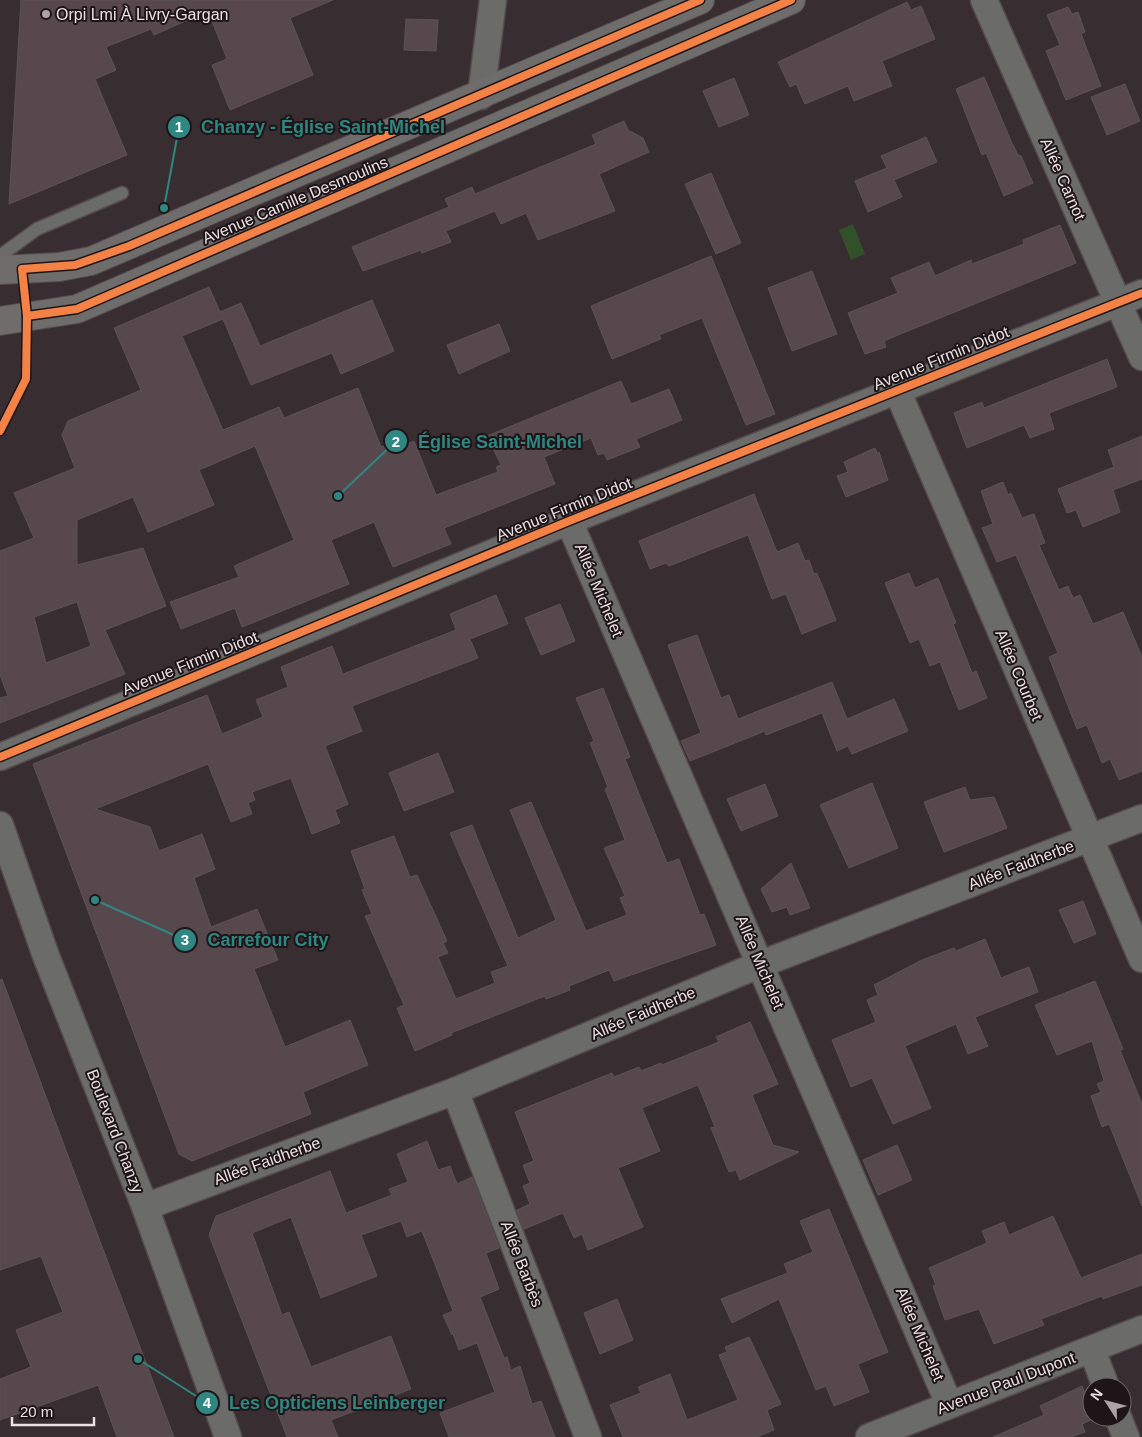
<svg xmlns="http://www.w3.org/2000/svg" width="1142" height="1437" viewBox="0 0 1142 1437" font-family="Arial,sans-serif">
	<rect width="100%" height="100%" fill="#382e31"/>
	<path fill="#325029" d="M853 224 865 254 851 260 839 230Z"/>
	<g fill="#57484d" stroke="#5c5356" fill-rule="evenodd">
		<path d="M21 0H333L290 18 313 75 230 110 212 65 227 59 208 11 154 35 151 29 106 47 116 70 95 79 127 155 9 204Z"/>
		<path d="M907 2 911 10 921 6 935 39 882 61 892 86 854 101 848 86 805 104 796 84 790 87 778 62Z"/>
		<path d="M1068 7 1072 14 1078 12 1085 32 1081 34 1101 86 1066 100 1046 51 1060 45 1047 15Z"/>
		<path d="M406 19 438 20 436 51 404 50Z"/>
		<path d="M984 77 1011 141 1018 155 1021 156 1033 183 1004 196 986 153 982 155 956 89Z"/>
		<path d="M734 78 749 115 719 127 703 91Z"/>
		<path d="M1125 84 1140 121 1107 135 1091 97Z"/>
		<path d="M624 121 628 130 643 138 649 152 599 174 615 211 538 240 526 213 501 224 495 211 446 231 451 242 422 253 421 250 363 271 352 247 449 207 445 199 472 187 475 194 596 144 592 135Z"/>
		<path d="M926 137 937 162 894 180 902 197 868 212 855 181 887 168 881 156Z"/>
		<path d="M711 173 741 243 716 254 685 184Z"/>
		<path d="M1060 225 1076 263 898 335 884 341 886 347 865 354 848 313 898 293 891 278 929 262 935 276 971 260 972 264 1024 244 1023 240Z"/>
		<path d="M711 256 775 414 746 425 702 318 659 335 661 339 612 359 591 306Z"/>
		<path d="M812 271 837 334 792 351 768 288Z"/>
		<path d="M209 287 220 312 241 303 260 346 372 300 394 351 341 374 332 353 251 385 223 319 182 336 223 430 279 407 284 418 358 388 381 447 390 444 393 450 414 441 436 495 498 472 496 467 501 465 487 436 621 381 631 404 669 389 682 420 636 439 640 447 607 460 604 453 598 455 591 438 544 457 555 484 444 528 451 544 393 567 374 522 331 540 349 584 242 627 235 608 181 629 170 602 239 577 234 566 294 540 255 446 199 470 214 505 148 532 133 497 77 520V565L143 548 166 606 105 630 125 674 0 723V698L8 696 0 675V551L34 538 14 493 75 468 62 435 68 421 141 390 114 328ZM77 602 91 646 46 663 34 617Z"/>
		<path d="M499 324 510 351 459 374 447 345Z"/>
		<path d="M1107 359 1117 387 1049 413 1054 429 1030 438 1024 425 967 448 954 413 982 402 984 408Z"/>
		<path d="M1142 436V479L1113 490 1120 512 1083 527 1076 510 1067 513 1058 489 1114 467 1108 450Z"/>
		<path d="M875 448 877 453 879 452 888 480 846 497 837 476 848 472 844 462Z"/>
		<path d="M1003 482 1008 495 1011 493 1022 518 1034 514 1045 543 1039 545 1059 590 1068 586 1073 598 1080 595 1093 624 1123 612 1142 657V771L1119 780 1110 759 1102 763 1087 725 1077 729 1049 657 1058 653 1016 555 997 562 982 528 993 524 981 491Z"/>
		<path d="M754 494 777 552 798 543 805 561 809 560 814 574 817 573 836 620 802 634 786 594 772 599 748 535 669 566 666 563 650 569 639 541Z"/>
		<path d="M909 573 915 588 938 578 956 623 953 624 972 673 976 671 987 698 959 710 940 662 930 666 919 639 910 643 885 583Z"/>
		<path d="M496 595 508 624 470 639 478 658 352 706 362 731 325 746 348 804 335 810 340 823 312 834 291 778 252 792 255 800 248 803 252 814 231 822 208 764 95 809 150 827 159 851 202 834 215 869 194 878 211 927 257 909 278 960 254 969 285 1047 350 1020 368 1065 303 1092 311 1114 192 1161 179 1154 33 764 207 695 222 734 263 717 256 700 288 687 281 667 332 646 343 674 456 630 450 614Z"/>
		<path d="M560 604 575 641 541 655 525 618Z"/>
		<path d="M697 635 721 698 729 695 738 719 832 682 847 719 894 699 908 731 852 754 848 746 837 751 822 713 766 735 765 731 690 761 681 741 701 733 668 645Z"/>
		<path d="M603 688 630 757 625 759 667 863 679 859 700 915 704 914 716 945 614 981 609 970 569 986 570 990 546 999 545 996 451 1033 452 1035 415 1051 397 1008 404 1005 365 916 372 914 362 890 365 889 351 851 394 836 410 877 417 875 447 941 443 943 448 953 438 957 456 999 495 983 491 972 508 966 450 833 472 825 518 938 556 920 510 810 531 802 586 931 627 915 620 898 625 896 604 848 625 840 605 789 608 787 590 743 594 741 576 698Z"/>
		<path d="M438 753 454 792 404 811 389 773Z"/>
		<path d="M872 783 898 848 849 868 820 805Z"/>
		<path d="M765 784 778 816 741 831 727 799Z"/>
		<path d="M965 787 970 800 994 797 1007 828 944 852 924 802Z"/>
		<path d="M791 863 810 908 790 915 787 907 772 912 761 889Z"/>
		<path d="M1083 901 1096 934 1074 943 1059 910Z"/>
		<path d="M985 939 1001 978 1029 967 1038 992 975 1017 988 1046 968 1054 956 1024 905 1046 931 1108 893 1124 872 1078 851 1087 832 1040 876 1022 867 1000 878 995 874 985 922 960 954 948 956 951Z"/>
		<path d="M2 979 89 1212 174 1437H117L98 1385 0 1420V1379L31 1367 16 1330 63 1312 41 1256 0 1270V980Z"/>
		<path d="M1095 981 1123 1049 1120 1050 1142 1104V1206L1109 1124 1102 1127 1091 1096 1101 1092 1097 1084 1104 1081 1092 1041 1057 1055 1035 1005Z"/>
		<path d="M750 1022 778 1084 752 1095 773 1145 799 1152 740 1180 736 1170 729 1172 711 1128 715 1127 698 1085 642 1108 660 1151 618 1168 643 1227 588 1250 582 1234 574 1238 563 1213 524 1229 517 1210 530 1204 523 1186 530 1183 523 1165 534 1161 515 1112 612 1073 614 1077 639 1067 641 1071 661 1063 662 1065 719 1042 716 1037Z"/>
		<path d="M427 1141 438 1170 450 1166 457 1184 472 1177 499 1248 486 1253 499 1289 480 1297 504 1358 507 1357 511 1370 520 1366 532 1404 541 1401 555 1437H449L440 1413 495 1392 477 1343 459 1350 453 1334 452 1335 443 1315 453 1311 422 1231 407 1237 401 1221 361 1235 377 1276 321 1298 291 1217 252 1233 282 1315 289 1312 311 1367 391 1336 411 1389 331 1420 338 1437H287L209 1235 216 1216 330 1171 346 1213 392 1195 389 1189 408 1182 397 1154Z"/>
		<path d="M897 1145 912 1180 878 1195 863 1160Z"/>
		<path d="M829 1209 888 1352 858 1364 869 1392 834 1406 826 1386 816 1390 779 1299 732 1323 721 1299 788 1273 784 1264 813 1252 800 1221Z"/>
		<path d="M1053 1216 1081 1278 1142 1254V1285L1103 1299 1102 1296 1041 1319 1044 1325 994 1344 979 1309 945 1320 933 1286 936 1285 929 1268 987 1243 982 1231 1004 1222 1009 1235Z"/>
		<path d="M617 1299 633 1340 600 1354 584 1313Z"/>
		<path d="M749 1337 781 1404 767 1410 774 1430 757 1437H623L610 1405 641 1393 638 1387 670 1374 687 1420 738 1400 719 1355 727 1352 725 1347Z"/>
		<path d="M1082 1386 1092 1410V1417L1095 1418 1082 1424 1085 1432 1071 1437H993L1044 1415 1040 1406Z"/>
	</g>
	<g fill="none" stroke-linecap="round" stroke-linejoin="round">
		<defs>
			<path id="lane" d="M0 256 37 229 122 193"/>
			<g id="street">
				<path d="M984 0 1142 357"/>
				<path d="M481 96 493 0"/>
				<path d="M897 390 1142 959"/>
				<path d="M569 521 949 1404"/>
				<path d="M0 757 569 521 1142 293"/>
				<path d="M0 825 46 956 145 1207 228 1437"/>
				<path d="M455 1091 588 1437"/>
				<path d="M145 1207 455 1091 761 964 1142 818"/>
				<path d="M1092 1350 1106 1387"/>
				<path d="M1118 1417 1126 1437"/>
				<path d="M869 1437 1142 1329"/>
			</g>
			<g id="secondary">
				<path d="M0 270 59 267 91 261 700 0"/>
				<path d="M0 321 77 309 791 0"/>
			</g>
		</defs>
		<use href="#lane" stroke="#544b4e" stroke-width="15"/>
		<use href="#street" stroke="#544b4e" stroke-width="29"/>
		<use href="#secondary" stroke="#544b4e" stroke-width="30"/>
		<use href="#lane" stroke="#6b6b69" stroke-width="12"/>
		<use href="#street" stroke="#6b6b69" stroke-width="26"/>
		<use href="#secondary" stroke="#6e6d6c" stroke-width="28"/>
		<defs>
			<g id="cycleway">
				<path d="M27 316 77 309 791 0"/>
				<path d="M0 431 26 379 27 316 22 269 75 265 129 246 700 0"/>
				<path d="M0 757 569 521 1142 293"/>
			</g>
		</defs>
		<use href="#cycleway" stroke="#1d1518" stroke-width="11"/>
		<use href="#cycleway" stroke="#f48246" stroke-width="8"/>
	</g>
	<circle fill="#ada2a5" stroke="#1d1518" stroke-width="2" cx="46" cy="14" r="5"/>
	<g text-anchor="middle" dominant-baseline="central" stroke-width="4" stroke-linejoin="round" paint-order="stroke">
		<g font-size="16" fill="#ece0e4" stroke="#1d1518" text-anchor="start">
			<text x="56" y="14">Orpi Lmi À Livry-Gargan</text>
		</g>
		<g font-size="16" fill="#ece0e4" stroke="#1d1518">
			<text transform="translate(1063 179) rotate(66)">Allée Carnot</text>
			<text transform="translate(295 200) rotate(-23)">Avenue Camille Desmoulins</text>
			<text transform="translate(941 358) rotate(-22)">Avenue Firmin Didot</text>
			<text transform="translate(564 509) rotate(-22)">Avenue Firmin Didot</text>
			<text transform="translate(599 590) rotate(67)">Allée Michelet</text>
			<text transform="translate(190 663) rotate(-22)">Avenue Firmin Didot</text>
			<text transform="translate(1019 675) rotate(67)">Allée Courbet</text>
			<text transform="translate(1021 865) rotate(-21)">Allée Faidherbe</text>
			<text transform="translate(760 962) rotate(67)">Allée Michelet</text>
			<text transform="translate(643 1013) rotate(-23)">Allée Faidherbe</text>
			<text transform="translate(115 1131) rotate(69)">Boulevard Chanzy</text>
			<text transform="translate(267 1161) rotate(-20)">Allée Faidherbe</text>
			<text transform="translate(522 1264) rotate(69)">Allée Barbès</text>
			<text transform="translate(920 1334) rotate(67)">Allée Michelet</text>
			<text transform="translate(1006 1383) rotate(-21)">Avenue Paul Dupont</text>
		</g>
	</g>
	<path fill="none" stroke="#308680" stroke-width="2" d="M164 208L179 127M338 496L396 441M95 900L185 940M138 1359L207 1403"/>
	<g fill="#308680" stroke="#1d1518" stroke-width="2">
		<circle cx="164" cy="208" r="5"/>
		<circle cx="338" cy="496" r="5"/>
		<circle cx="95" cy="900" r="5"/>
		<circle cx="138" cy="1359" r="5"/>
		<circle cx="179" cy="127" r="12"/>
		<circle cx="396" cy="441" r="12"/>
		<circle cx="185" cy="940" r="12"/>
		<circle cx="207" cy="1403" r="12"/>
	</g>
	<g font-size="15" text-anchor="middle" font-weight="bold" fill="#fff">
		<text x="179" y="132">1</text>
		<text x="396" y="447">2</text>
		<text x="185" y="945">3</text>
		<text x="207" y="1408">4</text>
	</g>
	<g font-size="18" text-anchor="middle" font-weight="bold" fill="#308680" stroke="#1d1518" stroke-width="4" stroke-linejoin="round" paint-order="stroke">
		<text x="323" y="133">Chanzy - Église Saint-Michel</text>
		<text x="500" y="448">Église Saint-Michel</text>
		<text x="268" y="946">Carrefour City</text>
		<text x="337" y="1409">Les Opticiens Leinberger</text>
	</g>
	<g transform="translate(1107 1402) rotate(306)"><circle r="24" fill="#1d1518" stroke="#70666a"/>
	<path d="M0-4L9 19L0 12L-9 19Z" fill="#ada2a5"/>
	<text y="-8" font-size="14" font-weight="bold" text-anchor="middle" fill="#ece0e4">N</text>
	</g>
	<path d="M12 1417v8h82v-8" fill="none" stroke="#ece0e4" stroke-width="2.5"/>
	<text x="20" y="1417" font-size="15" fill="#ece0e4" stroke="#1d1518" stroke-width="4" paint-order="stroke">20 m</text>
</svg>
